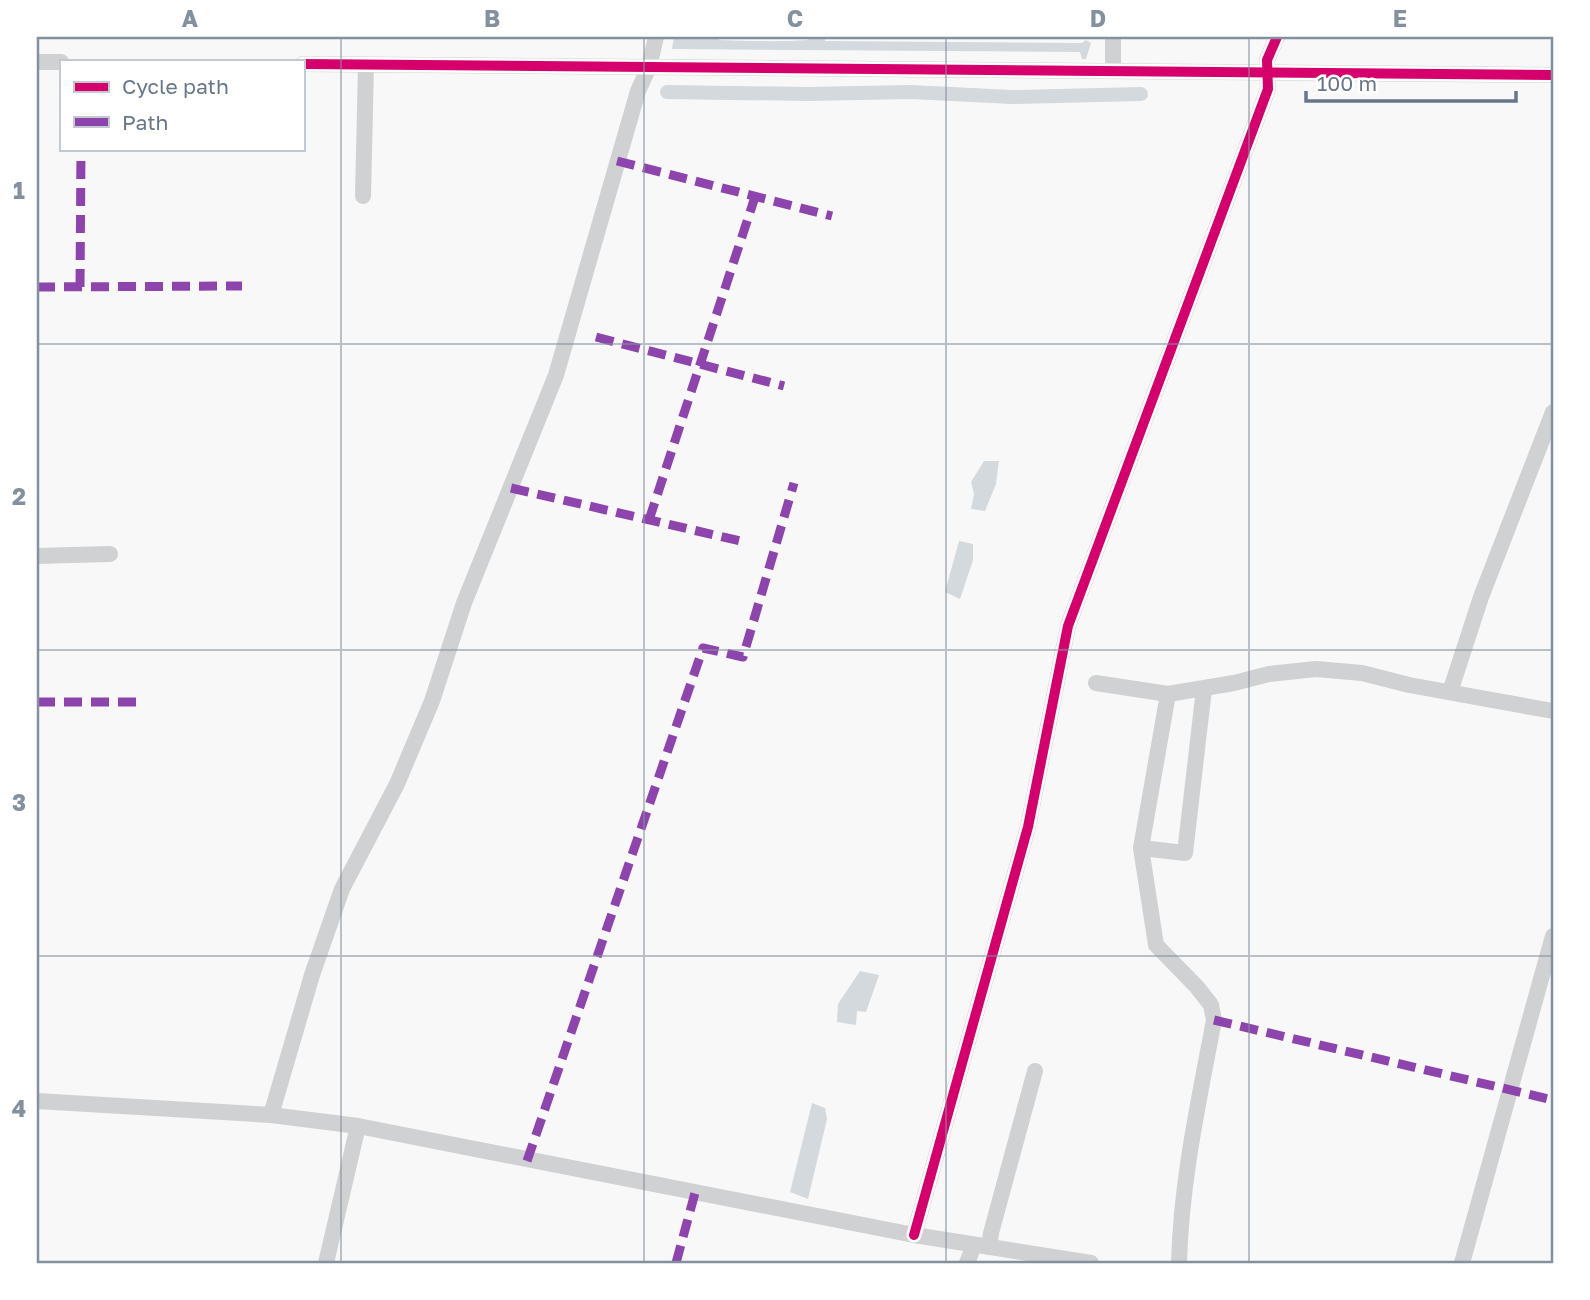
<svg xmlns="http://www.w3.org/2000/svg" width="1590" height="1300" viewBox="0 0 1590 1300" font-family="'Golos Text',sans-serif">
	<rect width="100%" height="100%" fill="#f8f8f8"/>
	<g fill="#d4d9dd">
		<path d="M674 37H718L719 40C748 41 778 42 808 40V37H825V41L1082 43 1086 40 1091 43 1086 59H1082L1080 52 672 49Z"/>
		<path d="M984 461H999L996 484 985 511 971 509 974 494 971 482Z"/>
		<path d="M959 541 973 544V560L960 599 945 592Z"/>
		<path d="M860 971 879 975 866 1012 857 1011 856 1025 837 1022 838 1004Z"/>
		<path d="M812 1103 825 1108 827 1119 808 1199 790 1192Z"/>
	</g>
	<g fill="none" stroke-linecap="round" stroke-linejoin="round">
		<path stroke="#d4d9dd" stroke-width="14" d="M667 92 807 94 911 92 1012 97 1141 94"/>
		<g stroke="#d0d1d3" stroke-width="16">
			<path d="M1113 37V71"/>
			<path d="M37 62H61"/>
			<path d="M303 64 1553 75"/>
			<path d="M363 196 366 65"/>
			<path d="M37 556 110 554"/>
			<path d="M1096 683 1168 694 1234 683 1269 674 1316 669 1362 673 1409 685 1553 711"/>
			<path d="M1450 692 1481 597 1553 412"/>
			<path d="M1168 694 1141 848 1156 945 1197 987 1211 1005 1214 1020C1199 1100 1181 1181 1179 1263"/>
			<path d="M1141 848 1185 853 1204 689"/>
			<path d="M37 1101 271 1115 358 1126 914 1235 1091 1263"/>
			<path d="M271 1115 312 975 342 889 397 784 432 701 464 603 556 375 638 91 649 67 656 37"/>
			<path d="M914 1235 1028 827 1068 626 1268 89 1267 60 1277 37"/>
			<path d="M989 1247 991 1233 1035 1071"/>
			<path d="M326 1263 358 1126"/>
			<path d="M967 1263 974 1245"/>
			<path d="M1462 1263 1553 936"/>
		</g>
		<g stroke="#8e44ad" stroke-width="9" stroke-dasharray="18 9" stroke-linecap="butt">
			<path d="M617 161 832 216"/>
			<path d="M37 287 242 286"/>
			<path d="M80 287 81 149"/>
			<path d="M596 337 784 386"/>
			<path d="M511 488 745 542"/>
			<path d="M649 520 755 197"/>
			<path d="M37 702H145"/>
			<path d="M1214 1020 1553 1100"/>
			<path d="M527 1161 703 648 743 657 794 483"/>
			<path d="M676 1263 695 1193"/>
		</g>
		<defs>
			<g id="cycleway">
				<path d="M303 64 1553 75"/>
				<path d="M914 1235 1028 827 1068 626 1268 89 1267 60 1277 37"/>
			</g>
		</defs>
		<use href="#cycleway" stroke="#fff" stroke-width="15"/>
		<use href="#cycleway" stroke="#d6006c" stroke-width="10"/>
	</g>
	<path fill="none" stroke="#83909e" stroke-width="2" stroke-opacity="0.55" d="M341 37V1263M644 37V1263M946 37V1263M1249 37V1263M37 344H1553M37 650H1553M37 956H1553"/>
	<rect width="1590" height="1300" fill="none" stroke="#ffffff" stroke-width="77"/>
	<rect x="60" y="60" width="245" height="91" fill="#ffffff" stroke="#c2c9d0" stroke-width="2"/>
	<rect x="74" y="82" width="35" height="10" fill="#d6006c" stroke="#c2c9d0" stroke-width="2"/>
	<text x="122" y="94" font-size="21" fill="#677789">Cycle path</text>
	<rect x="74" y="117" width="35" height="10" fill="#8e44ad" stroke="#c2c9d0" stroke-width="2"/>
	<text x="122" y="130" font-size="21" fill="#677789">Path</text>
	<path d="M1306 91v10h210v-10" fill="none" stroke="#677789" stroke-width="3.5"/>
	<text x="1317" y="91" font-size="21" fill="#677789" stroke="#ffffff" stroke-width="5" paint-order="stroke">100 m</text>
	<rect x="38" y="38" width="1514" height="1224" fill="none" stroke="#83909e" stroke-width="2.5"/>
	<g font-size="23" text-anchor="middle" font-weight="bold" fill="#83909e">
		<text x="190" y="27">A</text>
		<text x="492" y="27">B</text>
		<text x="795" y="27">C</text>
		<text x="1098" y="27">D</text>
		<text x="1400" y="27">E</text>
		<text x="19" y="199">1</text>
		<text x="19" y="505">2</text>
		<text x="19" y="811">3</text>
		<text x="19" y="1117">4</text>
	</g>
</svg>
